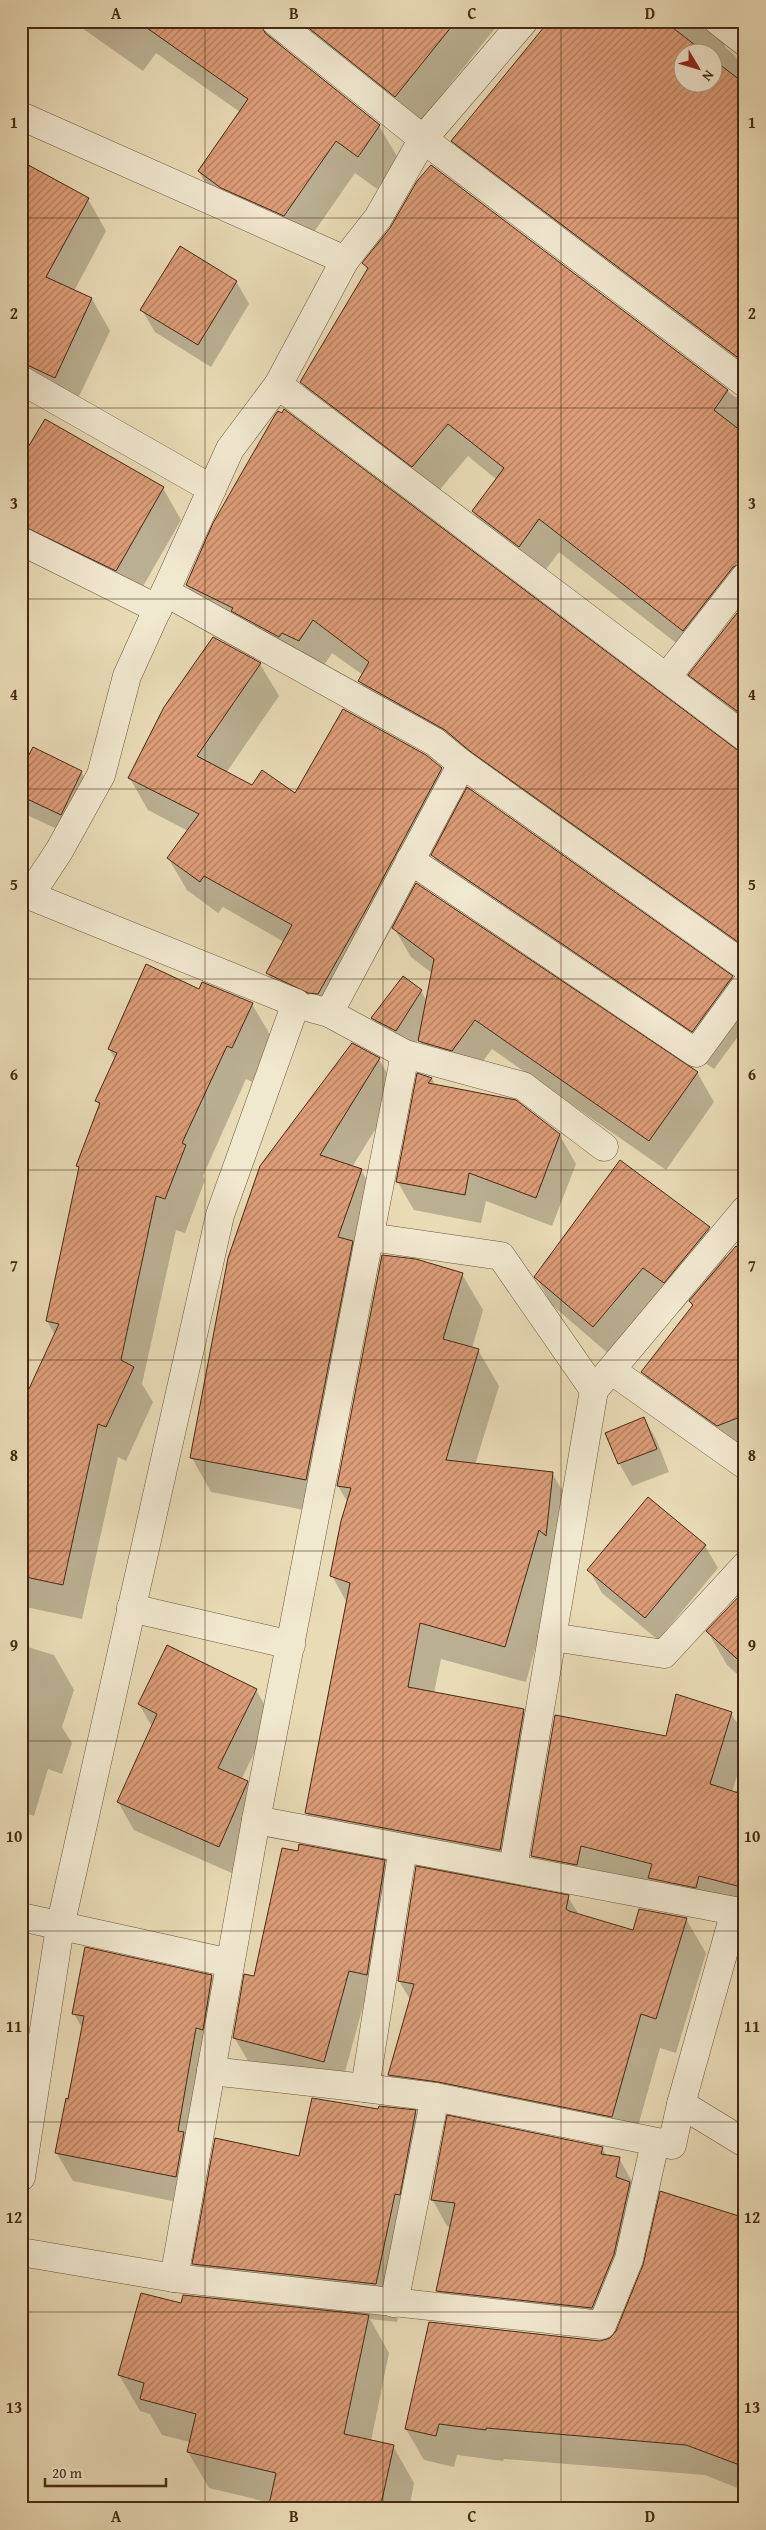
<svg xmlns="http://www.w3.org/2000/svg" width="766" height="2530" viewBox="0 0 766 2530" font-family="'Gentium Book Plus',serif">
	<defs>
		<pattern id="building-hatch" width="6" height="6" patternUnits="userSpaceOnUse" patternTransform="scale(1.25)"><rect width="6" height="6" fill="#dc9d78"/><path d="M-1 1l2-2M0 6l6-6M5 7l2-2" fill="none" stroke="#b48061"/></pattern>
	</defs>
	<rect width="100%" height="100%" fill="#e9dbb6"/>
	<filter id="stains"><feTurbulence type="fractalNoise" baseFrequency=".004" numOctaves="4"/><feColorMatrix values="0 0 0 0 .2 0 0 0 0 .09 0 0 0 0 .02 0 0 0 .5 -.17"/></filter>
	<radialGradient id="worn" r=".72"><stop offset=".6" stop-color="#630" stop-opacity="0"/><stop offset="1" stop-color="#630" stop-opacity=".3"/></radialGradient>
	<g fill="#0003" fill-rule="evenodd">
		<path d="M23 21H32L29 26Z"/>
		<path d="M72 21H501L414 129 281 44 280 47 379 126 398 158 377 189 355 173 303 248 218 204 199 172 240 112 156 53 143 71Z"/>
		<path d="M551 21H745V42L732 40 724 46 735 56 745 72V381L472 174 453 141ZM684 52H714V82H684Z"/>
		<path d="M21 163 88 199 106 231 74 291 92 299 110 331 73 409 21 384Z"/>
		<path d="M431 167 735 397 745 399V571L684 649 559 552 538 580 492 545 473 511 497 480 468 456 432 499 321 416 302 382 368 270 364 263 391 228Z"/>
		<path d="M236 281 249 304 211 367 155 332 142 310Z"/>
		<path d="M21 462 163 488 181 520 134 602 21 545Z"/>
		<path d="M215 524 745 753V965L379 715 360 681 363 675 332 653 318 674 206 618 187 585Z"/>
		<path d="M745 610V735L711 710 691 676Z"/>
		<path d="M260 664 279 696 226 773 253 787 295 795 441 769 461 802 732 977 745 1000V1027L714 1069 454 893 432 854 415 884 697 1072 714 1102 666 1170 492 1049 469 1080 437 1071 420 1041 421 1035 409 1053 386 1041 373 1018 421 991 427 1001 433 974 411 957 393 926 336 1025 286 1005 267 973 284 942 223 907 218 913 187 890 168 858 188 831 148 810 129 777Z"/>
		<path d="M81 772 94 794 74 837 25 814 21 807V773Z"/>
		<path d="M199 990 252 1004 272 1038 252 1082 246 1079 203 1176 205 1180 185 1233 176 1230 142 1384 153 1402 126 1461 118 1457 82 1619 21 1606V1409L55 1335 47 1321 80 1170 78 1166 100 1107 97 1101 115 1060 109 1049Z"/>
		<path d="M379 1059 398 1093 352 1167 361 1170 381 1204 325 1514 211 1492 192 1458 230 1257Z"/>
		<path d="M418 1075 432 1079 436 1086 559 1134 576 1164 552 1226 486 1201 481 1223 414 1210 397 1181Z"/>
		<path d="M621 1162 709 1228 727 1258 745 1237V1462L662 1405 643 1372 693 1307 689 1300 680 1311 660 1295 610 1355 552 1305 536 1277Z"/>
		<path d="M462 1274 483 1310 472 1348 478 1350 499 1386 475 1465 552 1473 573 1509 526 1682 441 1659 434 1693 523 1710 544 1746 520 1887 568 1897 579 1915 634 1932 686 1919 706 1953 676 2053 660 2048 631 2151 459 2116 415 2110 437 2149 416 2231 397 2322 370 2319 389 2353 371 2441 393 2446 414 2483 409 2509H270L271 2503 209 2488 188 2452 190 2442 162 2435 150 2414 140 2411 119 2375 182 2305 214 2299 194 2264 300 2157 379 2110 410 2111 389 2075 411 2001 399 1981 417 1866 383 1860 401 1891 365 1999 340 2090 251 2066 234 2037 299 1852 328 1851 307 1813 347 1603 332 1576 348 1503 338 1486Z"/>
		<path d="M644 1418 657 1441 669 1472 632 1486 619 1463Z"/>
		<path d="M705 1546 718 1568 658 1640 602 1593 589 1570Z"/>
		<path d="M745 1594V1681L727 1665 708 1632Z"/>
		<path d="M21 1645 54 1655 74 1690 62 1727 72 1743 62 1774 48 1769 34 1816 21 1812Z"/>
		<path d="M256 1690 272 1717 241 1780 247 1782 263 1810 234 1874 134 1830 118 1802 152 1727 139 1704Z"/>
		<path d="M731 1713 745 1736V1751L731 1795 745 1784V1912L548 1884 532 1856 667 1738Z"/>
		<path d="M212 1976 228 2005 192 2205 73 2181 56 2152 83 2029 74 2014Z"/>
		<path d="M602 2148 607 2156 619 2158 634 2185 607 2335 453 2318 437 2291 451 2227 447 2226 432 2199Z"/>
		<path d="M745 2220V2491L705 2475 504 2459 503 2461 457 2455 454 2467 424 2460 406 2429 600 2342 611 2339Z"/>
		<path d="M71 2501 95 2509H68Z"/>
	</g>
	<g fill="url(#building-hatch)" stroke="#462a11">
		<path d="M137 21H260L265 33 380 125 358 157 336 141 284 216 221 188 198 171 248 99Z"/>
		<path d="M300 21H456L395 97Z"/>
		<path d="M549 21H664L704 52H684V82H714V60L745 84V363L451 141Z"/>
		<path d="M21 161 89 198 46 277 92 298 55 378 21 362Z"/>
		<path d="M431 165 728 390 714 410 745 434V562L733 567 683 631 539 519 519 547 472 511 504 468 448 424 412 467 300 382 368 268 362 263 390 228 417 181Z"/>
		<path d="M180 246 237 281 198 345 140 310Z"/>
		<path d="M284 409 736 749 745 752V947L471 752 445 730 358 681 369 662 313 620 299 641 282 633 279 637 231 611 233 608 186 585 213 523 275 415 278 411 282 413Z"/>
		<path d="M45 419 164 487 116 571 21 525V459Z"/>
		<path d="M745 603V717L688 675Z"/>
		<path d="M213 637 261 663 197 756 252 785 262 770 295 793 343 709 426 755 442 768 367 908 318 994 308 993 266 973 292 925 204 876 200 882 167 858 199 814 128 778 164 707Z"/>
		<path d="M33 747 82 771 61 815 21 796V770Z"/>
		<path d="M467 787 733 976 692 1032 431 855Z"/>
		<path d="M416 883 698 1072 649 1141 475 1020 452 1051 418 1041 434 959 392 928Z"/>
		<path d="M146 964 199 989 202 982 253 1003 232 1048 227 1046 182 1143 186 1145 165 1199 156 1196 121 1360 134 1367 106 1427 98 1424 63 1585 21 1576V1406L59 1324 46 1321 79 1167 76 1166 100 1103 95 1101 117 1053 108 1049Z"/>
		<path d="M403 976 422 990 396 1031 371 1018Z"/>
		<path d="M352 1043 380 1058 320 1155 362 1169 338 1237 353 1241 306 1480 190 1458 228 1258 260 1166Z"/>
		<path d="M417 1073 432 1078 428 1083 516 1100 560 1134 536 1198 469 1173 465 1195 396 1182Z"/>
		<path d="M620 1160 710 1227 664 1283 643 1268 593 1327 534 1277Z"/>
		<path d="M736 1246 745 1252V1415L717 1426 641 1372 693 1305 689 1301Z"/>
		<path d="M382 1255 416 1259 463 1273 443 1339 479 1349 446 1460 553 1472 546 1536 539 1530 505 1647 420 1623 408 1687 524 1709 500 1850 305 1813 350 1583 330 1576 341 1521 351 1488 337 1486Z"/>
		<path d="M644 1417 657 1449 618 1464 605 1433Z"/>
		<path d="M648 1497 706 1545 645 1618 587 1570Z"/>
		<path d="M745 1590V1666L706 1631Z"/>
		<path d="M167 1645 257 1689 218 1768 248 1781 219 1847 117 1802 157 1714 138 1704Z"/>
		<path d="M676 1694 732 1712 710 1784 745 1795V1888L699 1876 696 1888 648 1878 652 1864 581 1846 577 1865 531 1856 555 1715 666 1736Z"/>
		<path d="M299 1844 385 1860 367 1975 349 1971 324 2062 233 2038 244 1974 254 1976 282 1848 298 1851Z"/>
		<path d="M416 1866 569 1895 566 1909 569 1911 633 1930 639 1909 687 1918 656 2019 641 2014 612 2117 438 2082 388 2075 414 1984 398 1981Z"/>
		<path d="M85 1947 212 1975 203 2030 196 2028 178 2131 184 2132 176 2177 55 2153 66 2098 68 2099 84 2016 72 2014Z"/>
		<path d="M312 2098 378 2109 379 2106 416 2110 400 2195 395 2194 376 2284 192 2264 215 2138 299 2156Z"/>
		<path d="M447 2115 603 2147 601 2154 620 2157 616 2177 630 2182 614 2254 592 2308 436 2291 455 2203 431 2200Z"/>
		<path d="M660 2191 745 2218V2467L686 2445 486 2428V2430L439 2424 436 2436 405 2429 429 2322 600 2341 610 2338 616 2331 643 2265Z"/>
		<path d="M141 2293 181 2303 183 2295 369 2315 344 2434 394 2445 380 2509H268L276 2473 187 2452 196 2414 140 2399 144 2383 118 2375Z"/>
	</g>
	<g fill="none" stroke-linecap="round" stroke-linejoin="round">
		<defs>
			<g id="minor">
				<path d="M275 21 423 139 745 383"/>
				<path d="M524 21 423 139 378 218 345 260 278 385 745 737"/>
				<path d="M718 21 745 42"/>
				<path d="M21 116 345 260"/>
				<path d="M21 380 212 489"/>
				<path d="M21 541 158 609"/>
				<path d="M165 592 435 742 462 764 329 1013 311 1008"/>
				<path d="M666 678 745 577"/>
				<path d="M462 764 745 966"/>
				<path d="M410 860 696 1053 745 986"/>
				<path d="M21 892 296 1003 220 1215 60 1927 21 2177"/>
				<path d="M30 895 59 851 101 775 127 676 230 449 278 385"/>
				<path d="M329 1013 405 1054 256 1820 735 1911 681 2104 672 2145 435 2097 365 2088 403 1848"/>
				<path d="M405 1054 523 1086 604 1147"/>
				<path d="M370 1237 501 1256 594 1390 513 1868"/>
				<path d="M611 1370 745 1465"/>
				<path d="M594 1390 745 1210"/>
				<path d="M131 1608 291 1645"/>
				<path d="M552 1637 664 1654 745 1566"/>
				<path d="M256 1820 174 2278 602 2325 629 2259 655 2143"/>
				<path d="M21 1917 230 1963"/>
				<path d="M211 2071 365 2088"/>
				<path d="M681 2104 745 2143"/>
				<path d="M21 2252 174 2278"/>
				<path d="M394 2303 435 2097"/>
			</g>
		</defs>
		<use href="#minor" stroke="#6f563a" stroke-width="29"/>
		<use href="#minor" stroke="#f1e8d0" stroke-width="28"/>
	</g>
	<path fill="none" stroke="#462a11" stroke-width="1" stroke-opacity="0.55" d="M205 21V2509M383 21V2509M561 21V2509M21 218H745M21 408H745M21 599H745M21 789H745M21 979H745M21 1170H745M21 1360H745M21 1551H745M21 1741H745M21 1931H745M21 2122H745M21 2312H745"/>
	<rect width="766" height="2530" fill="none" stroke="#e9dbb6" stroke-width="55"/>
	<g transform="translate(698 68) rotate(128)"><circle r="24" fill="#f1e8d0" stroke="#ad9c84"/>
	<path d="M0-4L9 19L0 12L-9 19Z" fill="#8f2418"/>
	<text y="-8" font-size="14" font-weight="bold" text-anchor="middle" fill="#462a11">N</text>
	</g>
	<path d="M45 2478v8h121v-8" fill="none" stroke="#462a11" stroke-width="2.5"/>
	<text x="52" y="2478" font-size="15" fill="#462a11" stroke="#f1e8d0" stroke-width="4" paint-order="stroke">20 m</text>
	<rect x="28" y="28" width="710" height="2474" fill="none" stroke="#462a11" stroke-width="2"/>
	<g font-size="16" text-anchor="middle" font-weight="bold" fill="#462a11">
		<text x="116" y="19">A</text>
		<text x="294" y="19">B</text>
		<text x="472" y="19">C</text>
		<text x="650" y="19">D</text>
		<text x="14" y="128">1</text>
		<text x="752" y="128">1</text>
		<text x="14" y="319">2</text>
		<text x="752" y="319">2</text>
		<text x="14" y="509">3</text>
		<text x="752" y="509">3</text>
		<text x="14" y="700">4</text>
		<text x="752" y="700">4</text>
		<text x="14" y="890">5</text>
		<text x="752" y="890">5</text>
		<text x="14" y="1080">6</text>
		<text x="752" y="1080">6</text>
		<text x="14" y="1271">7</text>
		<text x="752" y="1271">7</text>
		<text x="14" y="1461">8</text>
		<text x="752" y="1461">8</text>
		<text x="14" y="1651">9</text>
		<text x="752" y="1651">9</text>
		<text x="14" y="1842">10</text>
		<text x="752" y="1842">10</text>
		<text x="14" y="2032">11</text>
		<text x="752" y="2032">11</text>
		<text x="14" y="2223">12</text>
		<text x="752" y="2223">12</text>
		<text x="14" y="2413">13</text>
		<text x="752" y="2413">13</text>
		<text x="116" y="2522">A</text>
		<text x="294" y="2522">B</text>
		<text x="472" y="2522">C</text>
		<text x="650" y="2522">D</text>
	</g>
	<rect width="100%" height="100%" filter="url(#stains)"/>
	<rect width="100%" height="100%" fill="url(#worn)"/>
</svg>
